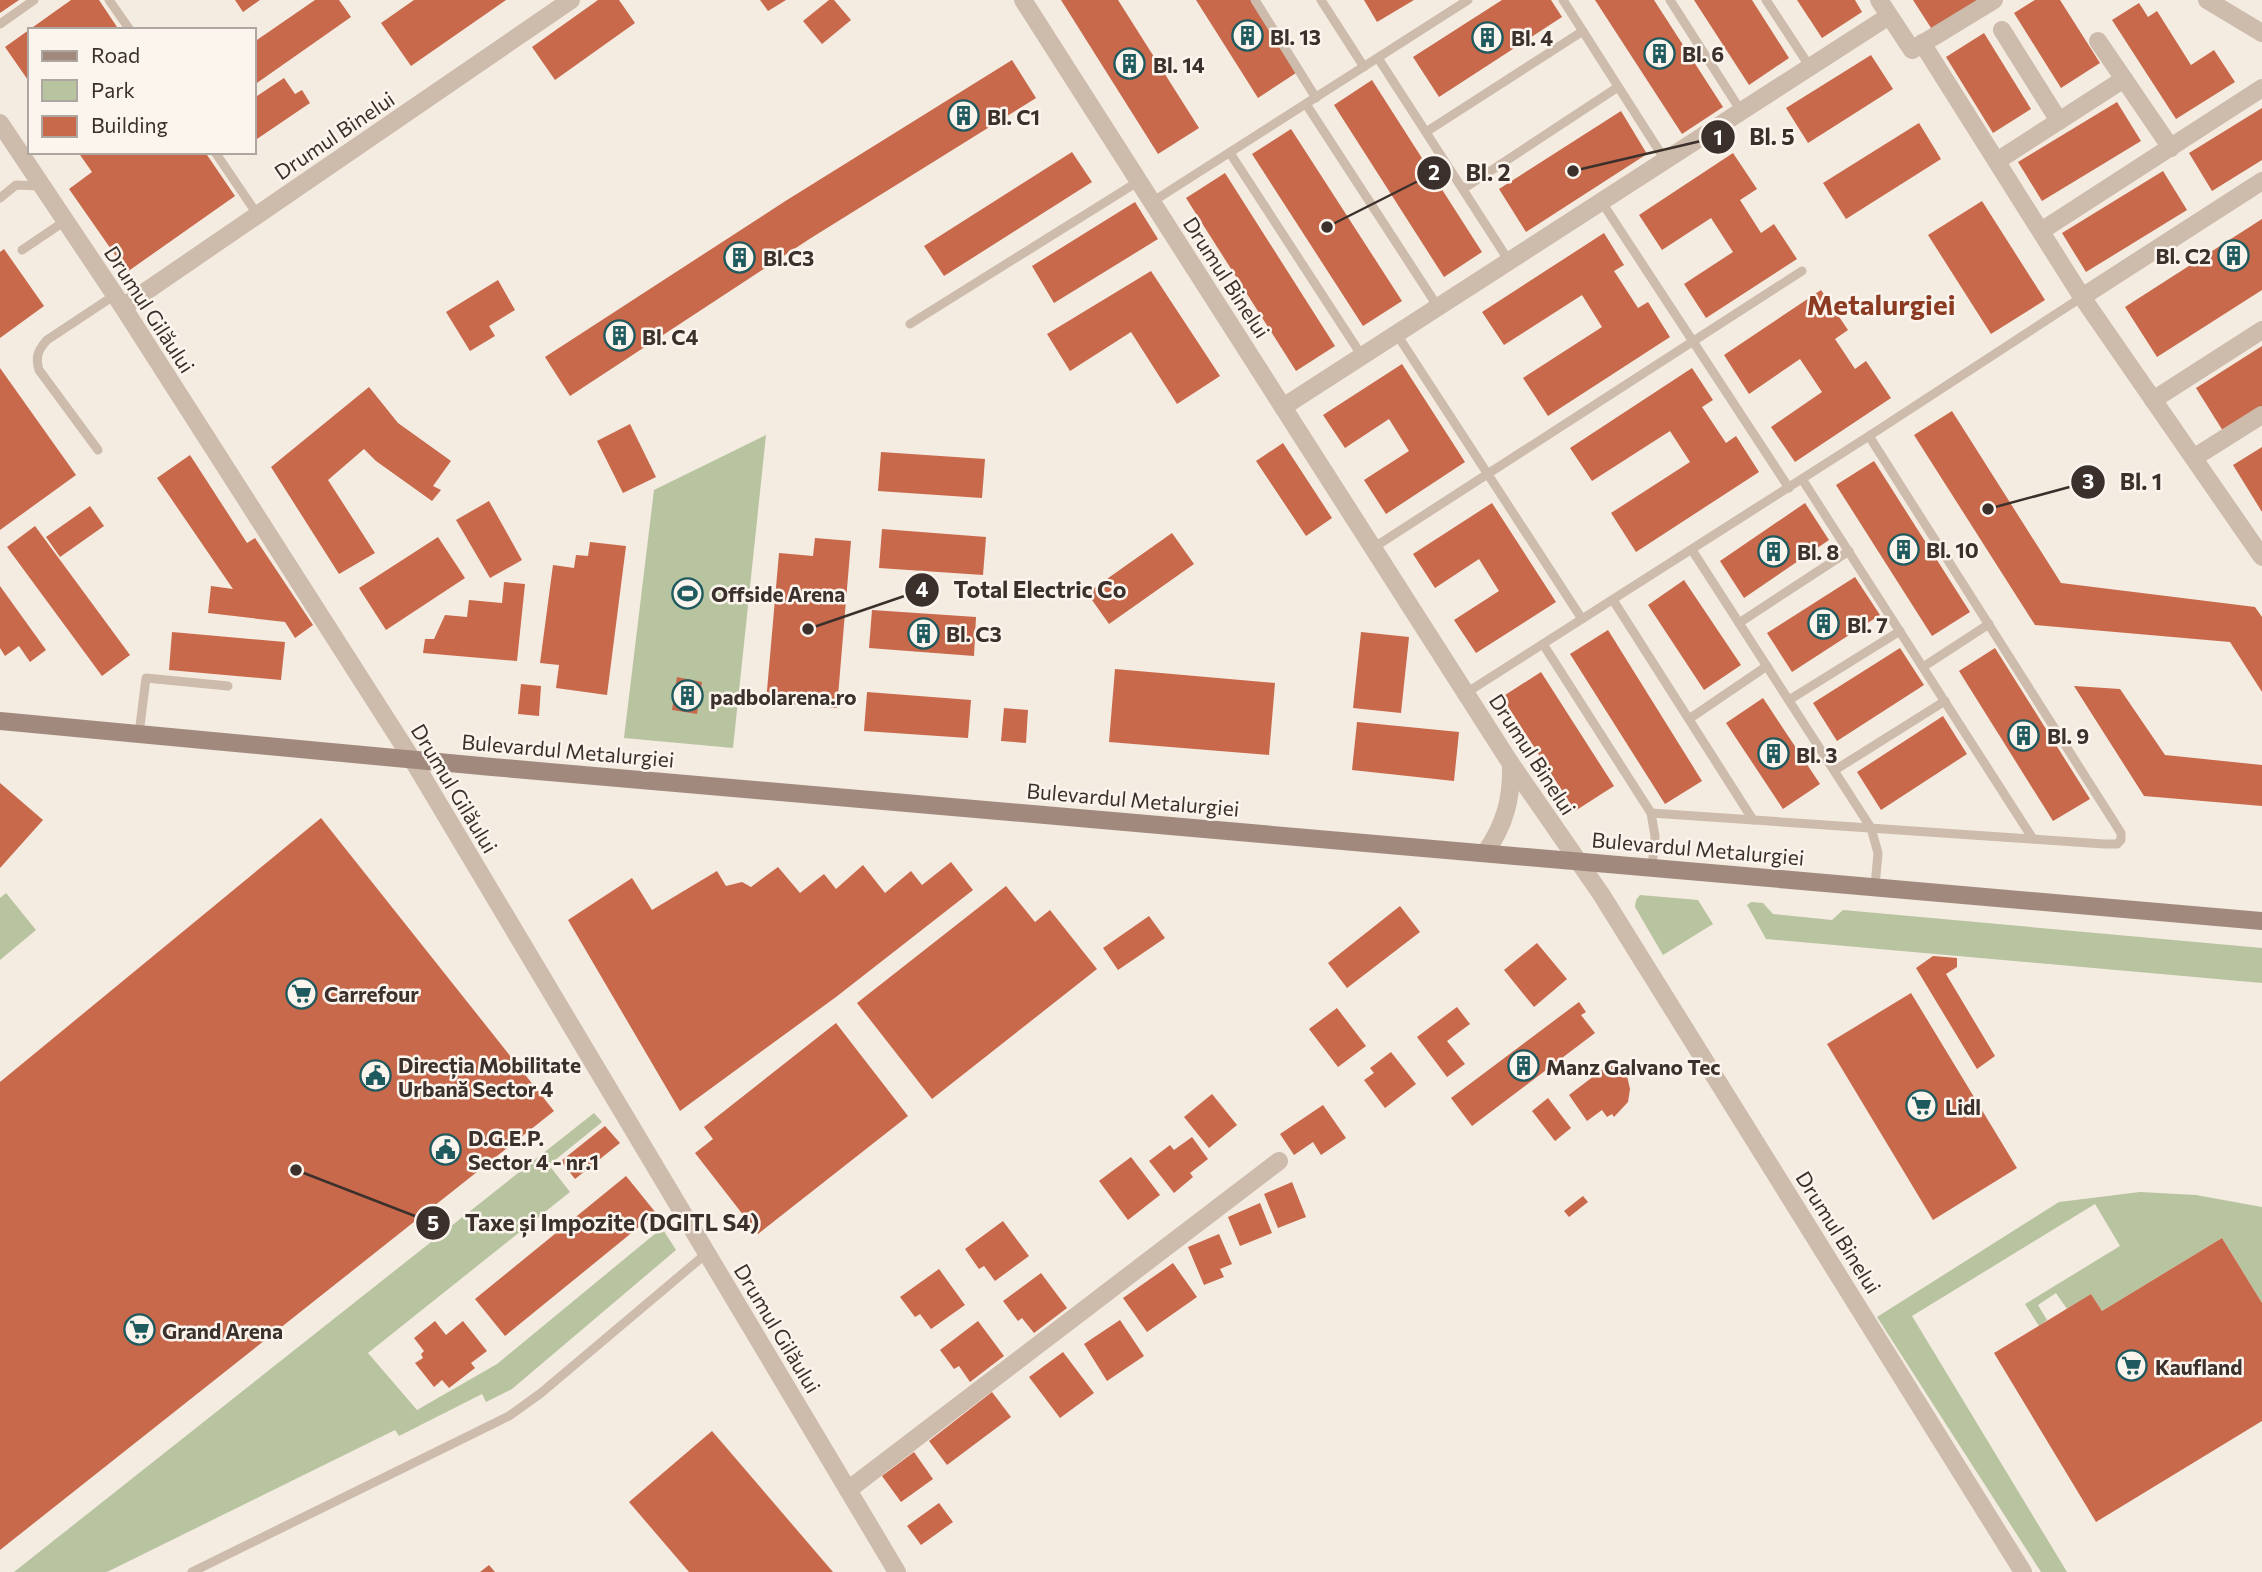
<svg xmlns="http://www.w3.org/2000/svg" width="2262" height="1572" viewBox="0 0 2262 1572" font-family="Commissioner,sans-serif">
	<rect width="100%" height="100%" fill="#f4ebe1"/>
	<g fill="#b8c4a0">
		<path d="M766 435 733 748 624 738 654 490Z"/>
		<path d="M6 893 36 930 0 960V898Z"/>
		<path d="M1640 895 1698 900 1713 924 1663 955 1635 907 1636 900Z"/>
		<path d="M1751 902 1763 903 1773 914 1832 920 1843 910 2262 948V983L1766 939 1747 905Z"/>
		<path d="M594 1113 602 1122 549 1165 570 1192 368 1353 417 1410 497 1364 662 1228 676 1250 512 1389 486 1402 482 1394 399 1436 395 1430 107 1572H14Z"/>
		<path d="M2140 1192 2196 1195 2262 1207V1303L2222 1238 2102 1311 2091 1294 2067 1309 2056 1293 2038 1305 2047 1320 2039 1326 2025 1304 2120 1246 2095 1204 1912 1316 2067 1572H2041L1877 1317 2059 1202Z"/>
	</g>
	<g fill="#c8694b">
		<path d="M0 0H19L0 13Z"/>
		<path d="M71 0H99L119 30H30V83L5 47Z"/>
		<path d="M235 0H260L243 12Z"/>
		<path d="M315 0H339L351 17 254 85V42Z"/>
		<path d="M414 0H506L411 66 381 23Z"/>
		<path d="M598 0H619L635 23 555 80 532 47Z"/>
		<path d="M760 0H786L768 11Z"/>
		<path d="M829 0H834L851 20 822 44 803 21Z"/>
		<path d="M1061 0H1118L1199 128 1158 154Z"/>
		<path d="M1196 0H1253L1299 71 1258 98Z"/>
		<path d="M1364 0H1414L1377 22Z"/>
		<path d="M1502 0H1551L1562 17 1439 97 1413 57Z"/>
		<path d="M1595 0H1654L1723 107 1682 134Z"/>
		<path d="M1694 0H1752L1789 58 1749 85Z"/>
		<path d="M1797 0H1855L1862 12 1822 38Z"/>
		<path d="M1913 0H1981L1933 31Z"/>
		<path d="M2035 0H2060L2100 63 2061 88 2014 13Z"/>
		<path d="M2139 3 2148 17 2157 11 2191 65 2214 50 2235 82 2176 119 2112 20Z"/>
		<path d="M1984 33 2031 109 1993 133 1946 57Z"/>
		<path d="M1871 55 1893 89 1808 143 1786 108Z"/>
		<path d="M1012 60 1036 98 811 238 570 396 545 357 787 200Z"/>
		<path d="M284 78 295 94 302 90 310 103 254 141V98Z"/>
		<path d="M1372 80 1482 252 1444 277 1334 105Z"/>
		<path d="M2117 102 2141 141 2042 201 2018 162Z"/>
		<path d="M2262 108V160L2212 191 2189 153Z"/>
		<path d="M1621 111 1647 154 1526 232 1499 189Z"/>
		<path d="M1919 123 1941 159 1846 219 1823 183Z"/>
		<path d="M1291 129 1402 301 1363 326 1252 154Z"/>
		<path d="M78 152H205L235 196 127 272 69 189 92 172Z"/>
		<path d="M1072 152 1092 182 944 276 924 246Z"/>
		<path d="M1733 153 1757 189 1740 200 1761 233 1774 224 1797 259 1706 318 1684 284 1733 252 1711 218 1662 250 1639 215Z"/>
		<path d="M2163 171 2187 210 2086 272 2062 233Z"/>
		<path d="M1225 173 1335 346 1296 371 1186 198Z"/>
		<path d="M1982 201 2045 300 1991 334 1928 235Z"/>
		<path d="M1135 202 1158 239 1054 303 1032 266Z"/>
		<path d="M2262 219V290L2157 357 2125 307Z"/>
		<path d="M1604 233 1624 265 1614 271 1638 308 1648 302 1670 337 1548 416 1523 378 1602 327 1582 295 1504 345 1482 312Z"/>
		<path d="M4 249 44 306 0 338V252Z"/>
		<path d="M1151 271 1220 376 1177 404 1131 332 1070 371 1047 334Z"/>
		<path d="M498 280 515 310 489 326 495 336 470 351 446 312Z"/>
		<path d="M1821 290 1848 330 1835 339 1855 369 1866 361 1891 398 1795 462 1771 427 1822 392 1800 359 1749 394 1724 355Z"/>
		<path d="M2262 346V406L2223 431 2196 388Z"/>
		<path d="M1402 364 1465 462 1386 514 1364 480 1409 451 1389 419 1345 448 1323 415Z"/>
		<path d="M0 368 76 475 0 530Z"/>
		<path d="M1692 368 1713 400 1702 407 1726 443 1736 436 1759 472 1636 552 1611 513 1690 462 1670 431 1592 481 1570 448Z"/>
		<path d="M369 387 398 423 451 461 433 486 441 490 432 501 376 461 364 449 328 480 375 553 339 574 271 467Z"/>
		<path d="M1952 411 2061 583 2255 607 2262 617V692L2230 642 2035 625 1914 435Z"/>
		<path d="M630 424 656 477 623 493 597 441Z"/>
		<path d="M1283 443 1332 518 1306 536 1256 461Z"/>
		<path d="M2262 447V512L2233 465Z"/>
		<path d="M881 452 985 459 982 498 878 491Z"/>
		<path d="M190 455 247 543 255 538 313 625 295 638 285 622 208 613 211 586 233 589 157 478Z"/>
		<path d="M1874 461 1970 612 1932 636 1836 485Z"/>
		<path d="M489 501 522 560 490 578 456 520Z"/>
		<path d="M1492 503 1556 602 1476 653 1454 620 1499 591 1479 559 1435 588 1413 554Z"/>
		<path d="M1805 503 1829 540 1744 598 1720 561Z"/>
		<path d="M90 506 104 526 60 557 46 537Z"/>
		<path d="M35 526 130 655 102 676 7 547Z"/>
		<path d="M882 529 986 537 983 575 879 568Z"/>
		<path d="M1172 533 1194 564 1109 624 1087 593Z"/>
		<path d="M438 537 465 578 386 630 359 588Z"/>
		<path d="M815 538 851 541 837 708 766 702 779 553 813 556Z"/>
		<path d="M590 542 626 546 607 695 556 688 559 665 540 663 553 565 574 568 576 555 588 556Z"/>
		<path d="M1855 577 1880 615 1792 672 1767 633Z"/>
		<path d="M1684 580 1741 665 1704 690 1648 605Z"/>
		<path d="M504 582 525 584 517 661 423 653 425 639H434L445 615 467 617 469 600 502 603Z"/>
		<path d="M0 586 46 650 30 662 19 646 5 656 0 648Z"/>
		<path d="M872 610 976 617 974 656 869 648Z"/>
		<path d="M1608 630 1702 781 1665 804 1570 654Z"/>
		<path d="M172 632 285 642 281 680 169 670Z"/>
		<path d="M1361 632 1409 637 1401 713 1353 708Z"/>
		<path d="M1900 648 1924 685 1837 741 1813 703Z"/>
		<path d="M1995 648 2090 799 2053 821 1959 671Z"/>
		<path d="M1115 669 1275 683 1269 755 1109 742Z"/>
		<path d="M1541 672 1614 786 1575 811 1502 697Z"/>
		<path d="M677 677 702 682 697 714 672 710Z"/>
		<path d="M521 684 541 686 539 716 518 714Z"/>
		<path d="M2074 686 2120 689 2165 755 2262 765V806L2144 796Z"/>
		<path d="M867 692 971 700 968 738 864 731Z"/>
		<path d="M1763 698 1820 784 1783 809 1726 723Z"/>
		<path d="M1004 708 1028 710 1026 743 1001 741Z"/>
		<path d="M1943 716 1967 754 1881 810 1857 772Z"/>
		<path d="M1357 722 1459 732 1454 781 1352 770Z"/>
		<path d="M0 783 43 820 0 868Z"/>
		<path d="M321 818 554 1111 0 1550V1082Z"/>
		<path d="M951 862 973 890 836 997 680 1111 568 920 632 878 652 910 717 871 726 886 742 882 751 887 778 867 800 893 824 874 836 889 863 865 885 893 911 871 922 885Z"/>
		<path d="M1006 886 1035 922 1050 910 1097 969 932 1099 857 1003Z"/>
		<path d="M1400 906 1420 932 1347 988 1328 963Z"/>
		<path d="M1149 916 1165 938 1118 970 1103 948Z"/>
		<path d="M1537 943 1567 979 1534 1007 1504 970Z"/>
		<path d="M1933 956 1957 958V967L1946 974 1995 1056 1977 1069 1916 968Z"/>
		<path d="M1911 993 2017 1168 1933 1220 1827 1044Z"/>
		<path d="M1579 1002 1586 1012 1581 1015 1595 1033 1472 1126 1451 1098Z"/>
		<path d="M1457 1007 1470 1024 1447 1041 1465 1064 1447 1077 1417 1037Z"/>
		<path d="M1337 1008 1366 1046 1338 1067 1309 1029Z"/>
		<path d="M836 1023 908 1116 758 1234 695 1153 713 1139 704 1127Z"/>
		<path d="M1391 1052 1416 1084 1385 1108 1364 1080 1374 1073 1370 1068Z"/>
		<path d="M1615 1060 1627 1076 1630 1089 1628 1102 1614 1117 1612 1114 1607 1117 1602 1110 1587 1121 1569 1095Z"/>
		<path d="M1212 1094 1237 1125 1209 1148 1184 1117Z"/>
		<path d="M1548 1098 1571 1128 1555 1141 1532 1111Z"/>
		<path d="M1323 1105 1346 1138 1321 1155 1313 1142 1294 1155 1280 1134Z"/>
		<path d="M605 1126 620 1143 575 1179 561 1161Z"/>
		<path d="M1192 1137 1208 1159 1190 1173 1193 1177 1174 1193 1149 1161 1170 1145 1174 1150Z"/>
		<path d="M1131 1157 1160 1195 1128 1220 1099 1181Z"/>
		<path d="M626 1176 656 1213 505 1336 475 1299Z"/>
		<path d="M1292 1182 1306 1217 1278 1228 1264 1194Z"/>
		<path d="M1583 1196 1588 1202 1569 1217 1564 1211Z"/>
		<path d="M1260 1203 1272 1233 1240 1246 1228 1217Z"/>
		<path d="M1003 1221 1029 1256 995 1281 984 1266 979 1269 965 1249Z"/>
		<path d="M1219 1234 1232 1264 1220 1269 1224 1277 1204 1285 1188 1247Z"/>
		<path d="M2222 1238 2262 1303V1421L2096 1522 1994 1353 2091 1294 2102 1311Z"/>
		<path d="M1173 1263 1197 1297 1147 1332 1123 1298Z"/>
		<path d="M939 1269 965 1305 931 1329 920 1314 915 1317 900 1297Z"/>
		<path d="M1041 1273 1067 1308 1034 1333 1022 1318 1018 1321 1003 1301Z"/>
		<path d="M1120 1320 1144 1356 1107 1381 1084 1344Z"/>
		<path d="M435 1321 446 1335 463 1321 487 1351 471 1363 475 1368 449 1388 442 1380 434 1387 415 1363 423 1358 421 1354 424 1351 414 1338Z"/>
		<path d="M978 1321 1004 1356 970 1382 959 1366 954 1369 940 1350Z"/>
		<path d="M1063 1352 1094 1393 1060 1418 1029 1377Z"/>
		<path d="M992 1392 1011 1417 947 1465 929 1441Z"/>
		<path d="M712 1431 833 1572H689L629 1502Z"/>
		<path d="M914 1452 933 1479 901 1502 882 1476Z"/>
		<path d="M939 1503 953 1522 921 1545 907 1526Z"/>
		<path d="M489 1565 495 1572H480Z"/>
	</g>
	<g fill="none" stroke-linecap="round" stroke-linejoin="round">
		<g stroke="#cdbbac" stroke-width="9">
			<path d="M109 0 130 30"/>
			<path d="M1255 0 1316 98"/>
			<path d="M1321 0 1364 67"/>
			<path d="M1563 0 1665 160"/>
			<path d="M1670 0 1741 111"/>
			<path d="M1766 0 1810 67"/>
			<path d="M0 24 34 0"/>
			<path d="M1378 58 1509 261"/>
			<path d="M1306 104 1438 307"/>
			<path d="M1426 132 1583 31"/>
			<path d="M215 152 257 214"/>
			<path d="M1230 153 1362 356"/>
			<path d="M1463 189 1618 87"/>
			<path d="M0 198 16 185 40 186"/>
			<path d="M1601 201 1789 488"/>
			<path d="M1152 202 1468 0"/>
			<path d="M22 250 65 221"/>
			<path d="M910 324 1139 181"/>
			<path d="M1396 333 1582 619"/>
			<path d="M98 450 39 370C35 357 38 350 47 340L115 295"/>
			<path d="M1802 479 2033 839"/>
			<path d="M1373 548 1802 271"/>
			<path d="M1692 550 1871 828 1878 853 1875 886"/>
			<path d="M1613 600 1753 820"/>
			<path d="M1739 623 1849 551"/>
			<path d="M1543 644 1651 813 1655 836 1652 868"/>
			<path d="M1923 667 1989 624"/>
			<path d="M1466 693 1869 436 2082 297"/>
			<path d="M1789 700 1900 631"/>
			<path d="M1689 719 1767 666"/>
			<path d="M139 734 146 678 228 686"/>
			<path d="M1835 770 1945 701"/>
			<path d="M1651 813 2104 844H2117L2121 840V833L1869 436"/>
			<path d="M192 1572 509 1416 541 1393 707 1253"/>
		</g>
		<g stroke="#cdbbac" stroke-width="18">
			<path d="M1023 0 1511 764 1601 894 2023 1572"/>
			<path d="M1879 0 1912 50 1994 0"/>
			<path d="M2207 0 2262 33"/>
			<path d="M2002 30 2059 121"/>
			<path d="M2098 41 2171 148"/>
			<path d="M1922 43 2082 297 2262 181"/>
			<path d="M0 123 123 307 412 759 897 1572"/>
			<path d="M1997 161 2124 79"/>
			<path d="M2041 231 2262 88"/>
			<path d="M2082 297 2262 557"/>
			<path d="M123 307 571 0"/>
			<path d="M2153 400 2262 330"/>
			<path d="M1283 407 1889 16"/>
			<path d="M2195 457 2262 415"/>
			<path d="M1485 853C1505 825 1512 798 1511 764"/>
			<path d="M848 1490 1279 1161"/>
		</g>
		<path stroke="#a18a7d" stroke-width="18" d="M0 721 492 767 2262 921"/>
	</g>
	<defs>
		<symbol id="building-ring" viewBox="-11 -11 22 22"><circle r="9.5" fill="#fbf5ee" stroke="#1f5a5e" stroke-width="1.5"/><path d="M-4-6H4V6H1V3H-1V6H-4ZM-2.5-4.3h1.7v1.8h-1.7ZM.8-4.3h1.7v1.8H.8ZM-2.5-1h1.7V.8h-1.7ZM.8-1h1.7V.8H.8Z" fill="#1f5a5e"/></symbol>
		<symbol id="stadium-ring" viewBox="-11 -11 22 22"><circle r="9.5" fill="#fbf5ee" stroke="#1f5a5e" stroke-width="1.5"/><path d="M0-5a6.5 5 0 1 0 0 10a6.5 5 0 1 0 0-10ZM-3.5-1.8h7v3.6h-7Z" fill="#1f5a5e"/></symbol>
		<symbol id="supermarket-ring" viewBox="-11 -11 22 22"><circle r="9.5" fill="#fbf5ee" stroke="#1f5a5e" stroke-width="1.5"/><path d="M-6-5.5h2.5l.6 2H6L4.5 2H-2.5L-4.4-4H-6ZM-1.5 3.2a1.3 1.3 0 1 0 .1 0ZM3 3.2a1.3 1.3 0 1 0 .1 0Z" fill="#1f5a5e"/></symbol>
		<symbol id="civic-ring" viewBox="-11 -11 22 22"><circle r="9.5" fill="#fbf5ee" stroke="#1f5a5e" stroke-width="1.5"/><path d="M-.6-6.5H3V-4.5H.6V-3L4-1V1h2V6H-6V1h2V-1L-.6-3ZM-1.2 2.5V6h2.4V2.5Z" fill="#1f5a5e"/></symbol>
	</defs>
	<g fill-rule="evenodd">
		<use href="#building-ring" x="1230" y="18" width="35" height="35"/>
		<use href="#building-ring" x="1470" y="20" width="35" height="35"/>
		<use href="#building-ring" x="1642" y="36" width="35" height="35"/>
		<use href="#building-ring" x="1112" y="46" width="35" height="35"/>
		<use href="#building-ring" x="946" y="98" width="35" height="35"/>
		<use href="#building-ring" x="2216" y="238" width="35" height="35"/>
		<use href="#building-ring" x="722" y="240" width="35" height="35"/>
		<use href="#building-ring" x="602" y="318" width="35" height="35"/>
		<use href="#building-ring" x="1886" y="532" width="35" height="35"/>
		<use href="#building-ring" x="1756" y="534" width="35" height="35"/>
		<use href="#stadium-ring" x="670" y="576" width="35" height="35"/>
		<use href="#building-ring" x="1806" y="606" width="35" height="35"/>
		<use href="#building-ring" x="906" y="616" width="35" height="35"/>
		<use href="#building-ring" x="670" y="678" width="35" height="35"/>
		<use href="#building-ring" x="2006" y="718" width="35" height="35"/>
		<use href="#building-ring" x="1756" y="736" width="35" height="35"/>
		<use href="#supermarket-ring" x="284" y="976" width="35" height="35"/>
		<use href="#building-ring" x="1506" y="1048" width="35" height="35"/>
		<use href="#civic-ring" x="358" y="1058" width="35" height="35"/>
		<use href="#supermarket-ring" x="1904" y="1088" width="35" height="35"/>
		<use href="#civic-ring" x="428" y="1132" width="35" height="35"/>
		<use href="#supermarket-ring" x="122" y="1312" width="35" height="35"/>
		<use href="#supermarket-ring" x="2114" y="1348" width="35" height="35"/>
	</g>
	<g text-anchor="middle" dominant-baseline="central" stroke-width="5" stroke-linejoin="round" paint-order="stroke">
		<g font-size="21" font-weight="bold" fill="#3b302b" stroke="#fbf5ee" text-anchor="start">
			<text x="1270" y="36">Bl. 13</text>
			<text x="1511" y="37">Bl. 4</text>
			<text x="1682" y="53">Bl. 6</text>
			<text x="1153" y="64">Bl. 14</text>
			<text x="987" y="116">Bl. C1</text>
			<text x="2211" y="255" text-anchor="end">Bl. C2</text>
			<text x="763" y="257">Bl.C3</text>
			<text x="642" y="336">Bl. C4</text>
			<text x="1926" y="549">Bl. 10</text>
			<text x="1797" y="551">Bl. 8</text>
			<text x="711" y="593">Offside Arena</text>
			<text x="1847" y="624">Bl. 7</text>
			<text x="946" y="633">Bl. C3</text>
			<text x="710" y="696">padbolarena.ro</text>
			<text x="2047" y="735">Bl. 9</text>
			<text x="1796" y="754">Bl. 3</text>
			<text x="324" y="993">Carrefour</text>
			<text x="398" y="1064">Direcția Mobilitate<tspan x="398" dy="24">Urbană Sector 4</tspan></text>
			<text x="1546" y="1066">Manz Galvano Tec</text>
			<text x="1945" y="1106">Lidl</text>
			<text x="468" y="1137">D.G.E.P.<tspan x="468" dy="24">Sector 4 - nr.1</tspan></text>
			<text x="162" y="1330">Grand Arena</text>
			<text x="2155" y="1366">Kaufland</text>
		</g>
		<g font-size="21" fill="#3b302b" stroke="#fbf5ee">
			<text transform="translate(334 135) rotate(-34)">Drumul Binelui</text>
			<text transform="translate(1227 277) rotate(57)">Drumul Binelui</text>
			<text transform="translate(150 309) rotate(57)">Drumul Gilăului</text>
			<text transform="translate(568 750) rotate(5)">Bulevardul Metalurgiei</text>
			<text transform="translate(1533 754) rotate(57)">Drumul Binelui</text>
			<text transform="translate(455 788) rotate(59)">Drumul Gilăului</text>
			<text transform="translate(1133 799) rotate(5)">Bulevardul Metalurgiei</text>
			<text transform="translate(1698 848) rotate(5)">Bulevardul Metalurgiei</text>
			<text transform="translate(1839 1232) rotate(58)">Drumul Binelui</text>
			<text transform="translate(778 1328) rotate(59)">Drumul Gilăului</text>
		</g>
		<g font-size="28" font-weight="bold" fill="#8c3b22" stroke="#fbf5ee">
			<text x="1881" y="304">Metalurgiei</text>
		</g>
	</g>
	<path fill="none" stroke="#3b302b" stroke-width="2.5" d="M1573 171L1718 137M1327 227L1434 173M1988 509L2088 482M808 629L922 590M296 1170L433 1223"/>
	<g fill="#3b302b" stroke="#fbf5ee" stroke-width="2.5">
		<circle cx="1573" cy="171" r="7"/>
		<circle cx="1327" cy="227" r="7"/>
		<circle cx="1988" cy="509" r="7"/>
		<circle cx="808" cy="629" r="7"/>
		<circle cx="296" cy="1170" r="7"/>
		<circle cx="1718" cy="137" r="18"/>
		<circle cx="1434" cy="173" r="18"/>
		<circle cx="2088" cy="482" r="18"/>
		<circle cx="922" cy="590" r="18"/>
		<circle cx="433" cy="1223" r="18"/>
	</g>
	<g font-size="21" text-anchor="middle" font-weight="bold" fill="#fff">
		<text x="1718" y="145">1</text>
		<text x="1434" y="180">2</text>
		<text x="2088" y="489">3</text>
		<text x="922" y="597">4</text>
		<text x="433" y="1231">5</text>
	</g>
	<g font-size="23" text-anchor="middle" font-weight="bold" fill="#3b302b" stroke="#fbf5ee" stroke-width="5" stroke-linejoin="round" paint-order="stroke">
		<text x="1772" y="145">Bl. 5</text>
		<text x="1488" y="181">Bl. 2</text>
		<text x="2141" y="490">Bl. 1</text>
		<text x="1040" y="598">Total Electric Co</text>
		<text x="612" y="1231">Taxe și Impozite (DGITL S4)</text>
	</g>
	<rect x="28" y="28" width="228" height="126" fill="#fbf5ee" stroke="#aea6a0" stroke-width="2"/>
	<rect x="42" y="51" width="35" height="10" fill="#a18a7d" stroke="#aea6a0" stroke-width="2"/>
	<text x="91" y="63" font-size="21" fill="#3b302b">Road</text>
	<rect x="42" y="80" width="35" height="21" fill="#b8c4a0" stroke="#aea6a0" stroke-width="2"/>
	<text x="91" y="98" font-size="21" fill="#3b302b">Park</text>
	<rect x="42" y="116" width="35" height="21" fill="#c8694b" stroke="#aea6a0" stroke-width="2"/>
	<text x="91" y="133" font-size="21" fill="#3b302b">Building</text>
</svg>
